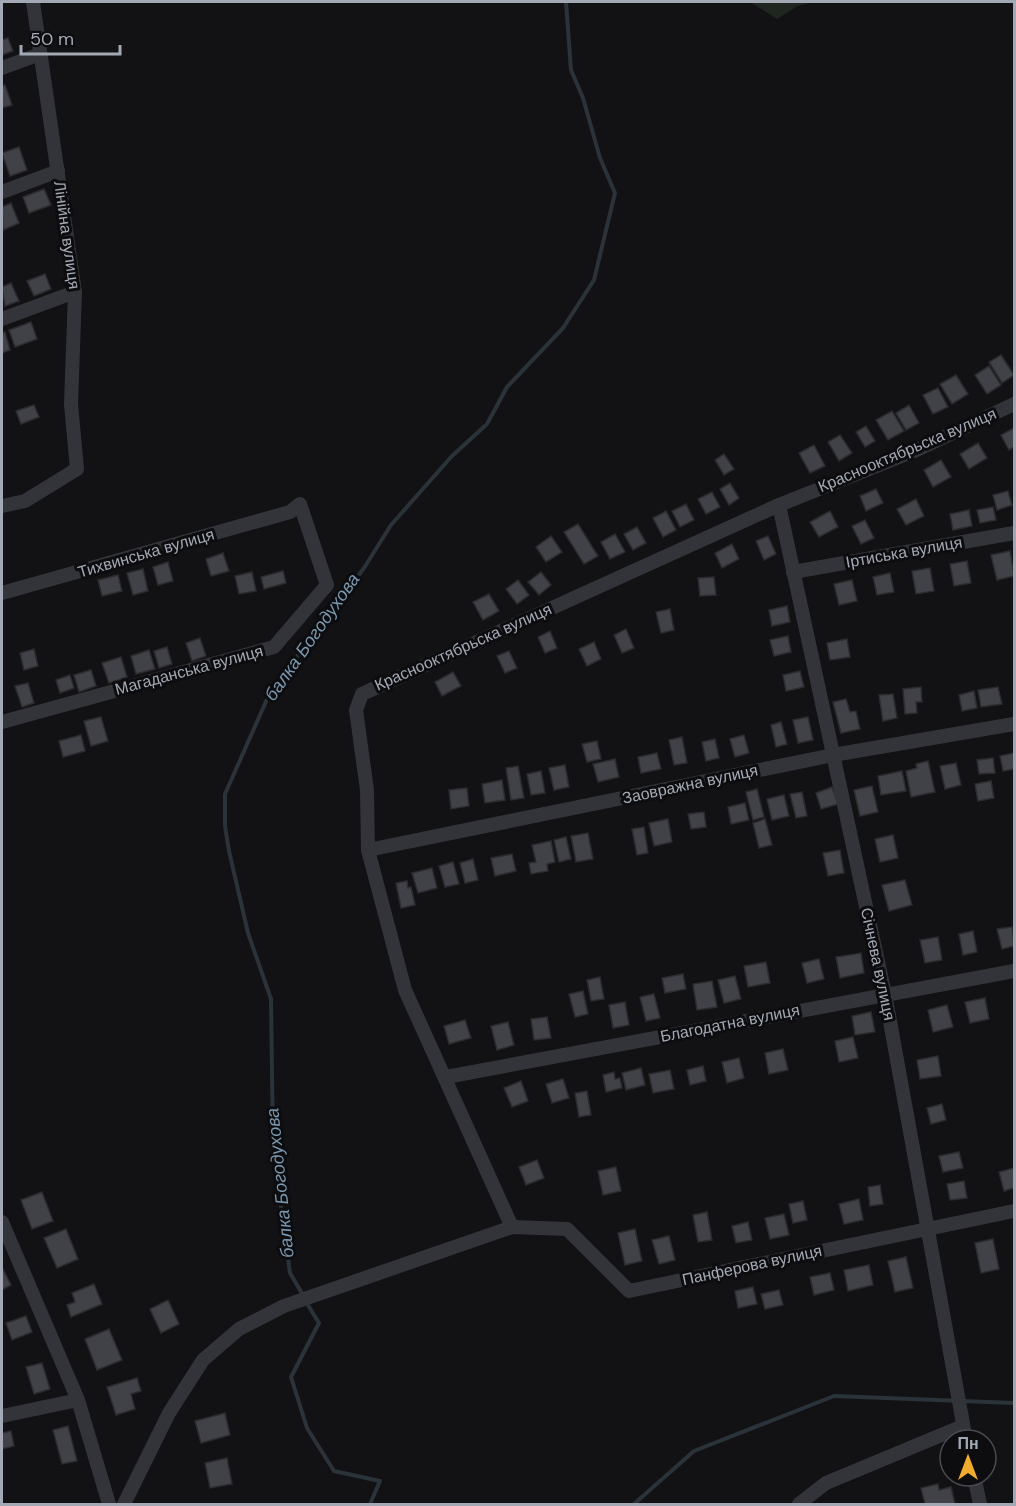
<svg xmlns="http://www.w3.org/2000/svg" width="1016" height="1506" viewBox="0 0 1016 1506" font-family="'DM Sans',sans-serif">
	<rect width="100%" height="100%" fill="#121214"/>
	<path fill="#1e261f" d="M750 2H812L796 7 777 19Z"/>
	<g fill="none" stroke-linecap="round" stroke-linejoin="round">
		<g stroke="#2a3339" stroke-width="4">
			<path d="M303 1295 290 1273 273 1146 271 999 248 933 229 851 225 826V794L268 697 284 674 364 568 391 525 452 456 487 424 507 387 563 328 594 280 615 193 600 158 583 98 571 70 566 2"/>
			<path d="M306 1302 319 1323 291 1377 307 1428 334 1471 380 1481 370 1504"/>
			<path d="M634 1504 694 1451 834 1396 1014 1403"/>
		</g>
	</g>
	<g fill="#414247" stroke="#2c2c30" stroke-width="1.5">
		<path d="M8 38 13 51 2 55V40Z"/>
		<path d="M5 85 12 105 2 108V86Z"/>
		<path d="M19 147 27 170 10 176 2 153Z"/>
		<path d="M44 189 51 205 29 213 23 197Z"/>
		<path d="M11 203 19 223 3 230 2 207Z"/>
		<path d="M45 274 51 289 34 296 27 281Z"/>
		<path d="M11 283 19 301 5 306 2 287Z"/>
		<path d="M31 322 37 339 15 347 9 330Z"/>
		<path d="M5 332 10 350 2 353V333Z"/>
		<path d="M1001 355 1014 375 1002 383 989 362Z"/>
		<path d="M989 366 1001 385 987 394 975 375Z"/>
		<path d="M956 375 968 394 952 404 940 384Z"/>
		<path d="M938 388 948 407 933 414 923 395Z"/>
		<path d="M34 405 39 417 21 424 16 411Z"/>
		<path d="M909 405 919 423 906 430 896 413Z"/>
		<path d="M892 411 904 431 888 440 876 420Z"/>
		<path d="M866 426 875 441 865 447 856 432Z"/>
		<path d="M1014 428V447L1009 450 1001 435Z"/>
		<path d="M840 435 852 453 839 461 828 442Z"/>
		<path d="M978 443 987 458 969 469 960 454Z"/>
		<path d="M814 445 825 466 810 473 799 453Z"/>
		<path d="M724 454 734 469 724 475 715 460Z"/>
		<path d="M941 460 951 477 933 487 924 470Z"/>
		<path d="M730 483 739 498 729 505 720 489Z"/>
		<path d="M876 489 883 503 866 511 860 496Z"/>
		<path d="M1008 491 1012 505 997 510 993 495Z"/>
		<path d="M712 492 720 507 706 514 698 499Z"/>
		<path d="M916 499 924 516 906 525 897 509Z"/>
		<path d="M686 504 694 520 680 527 672 511Z"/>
		<path d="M993 507 996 520 980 523 977 510Z"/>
		<path d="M969 510 972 526 953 530 950 514Z"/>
		<path d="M666 511 676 530 663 537 653 518Z"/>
		<path d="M830 511 838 527 819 537 810 522Z"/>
		<path d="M865 520 874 538 861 544 852 526Z"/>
		<path d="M578 524 598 556 584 564 564 532Z"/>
		<path d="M637 527 646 543 633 550 624 534Z"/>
		<path d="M615 534 625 552 610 559 601 542Z"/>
		<path d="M551 536 562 552 546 562 536 547Z"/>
		<path d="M768 536 776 554 764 560 756 541Z"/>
		<path d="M732 544 739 559 722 568 715 553Z"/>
		<path d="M1010 551 1014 576 997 580 991 555Z"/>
		<path d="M223 553 229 571 211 576 206 559Z"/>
		<path d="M967 561 971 583 954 586 950 564Z"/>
		<path d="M168 562 173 581 158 585 153 567Z"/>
		<path d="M930 568 934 591 916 594 912 571Z"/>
		<path d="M143 569 148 591 133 595 127 573Z"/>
		<path d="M283 571 286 583 264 589 261 577Z"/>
		<path d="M252 572 256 591 239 594 235 576Z"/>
		<path d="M541 572 551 585 539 595 528 582Z"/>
		<path d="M890 573 894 592 877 595 873 577Z"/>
		<path d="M118 575 122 591 102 596 98 580Z"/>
		<path d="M714 577 716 595 700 596 698 578Z"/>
		<path d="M518 580 529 595 517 604 506 589Z"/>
		<path d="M852 580 857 601 839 605 834 584Z"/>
		<path d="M489 594 499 611 483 620 473 602Z"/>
		<path d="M787 606 790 622 772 626 769 610Z"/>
		<path d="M670 609 674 630 661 633 656 612Z"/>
		<path d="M626 629 634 648 622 653 614 635Z"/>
		<path d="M550 631 557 648 545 653 538 637Z"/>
		<path d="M788 636 791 652 774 656 770 640Z"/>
		<path d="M200 638 206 656 192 661 186 643Z"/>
		<path d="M847 639 850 657 830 660 827 643Z"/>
		<path d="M594 642 601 659 587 666 579 649Z"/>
		<path d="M167 647 172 664 159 668 154 651Z"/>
		<path d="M34 649 38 666 24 670 20 653Z"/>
		<path d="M149 650 155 669 136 674 131 656Z"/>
		<path d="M509 651 517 668 505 673 497 656Z"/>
		<path d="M121 657 127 677 109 683 102 663Z"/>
		<path d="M91 670 96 686 79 692 74 675Z"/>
		<path d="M800 671 804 687 786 691 783 675Z"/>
		<path d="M453 672 461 686 442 696 435 682Z"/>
		<path d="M70 675 74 688 60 693 56 680Z"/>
		<path d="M28 683 34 703 22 707 15 686Z"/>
		<path d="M921 687 922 702H916L917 713 905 714 903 689Z"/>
		<path d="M998 687 1002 704 981 707 978 690Z"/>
		<path d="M974 691 977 708 962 711 959 695Z"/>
		<path d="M893 694 897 718 883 721 879 695Z"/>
		<path d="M846 699 850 712 856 711 860 729 841 733 833 702Z"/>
		<path d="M101 717 108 741 91 746 84 721Z"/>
		<path d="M808 717 813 740 798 743 793 720Z"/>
		<path d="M781 722 787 744 776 747 771 725Z"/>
		<path d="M81 735 85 751 63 757 59 741Z"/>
		<path d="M744 735 749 753 735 757 730 739Z"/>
		<path d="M682 737 687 763 674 765 669 740Z"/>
		<path d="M715 739 719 758 706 761 702 742Z"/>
		<path d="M597 741 601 759 587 762 582 744Z"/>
		<path d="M657 753 661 769 641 773 638 757Z"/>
		<path d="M1014 753V769L1003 771 1000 756Z"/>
		<path d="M993 758 995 773 979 774 977 760Z"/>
		<path d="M615 759 619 777 598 782 593 764Z"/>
		<path d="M928 761 935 792 911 797 906 771 917 768 916 764Z"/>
		<path d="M956 763 961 785 945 789 940 766Z"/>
		<path d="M565 765 569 787 554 790 549 768Z"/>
		<path d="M518 766 524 798 511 800 506 768Z"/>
		<path d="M541 771 545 793 531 795 527 774Z"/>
		<path d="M902 771 906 791 881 795 878 776Z"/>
		<path d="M502 780 505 800 485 803 482 784Z"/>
		<path d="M991 781 994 798 978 801 975 784Z"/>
		<path d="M872 786 878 812 860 816 854 790Z"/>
		<path d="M832 787 838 804 821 809 816 793Z"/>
		<path d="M467 788 469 806 451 809 449 790Z"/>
		<path d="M757 789 764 817 753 820 746 792Z"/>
		<path d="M802 792 807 816 796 818 790 794Z"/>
		<path d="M784 795 789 816 772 820 767 799Z"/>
		<path d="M745 803 749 820 731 824 728 807Z"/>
		<path d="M704 812 706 827 691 829 688 814Z"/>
		<path d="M668 819 672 842 654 846 649 823Z"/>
		<path d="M765 819 772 845 759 848 753 823Z"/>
		<path d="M644 827 648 853 637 855 632 829Z"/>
		<path d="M588 833 593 859 576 862 571 836Z"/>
		<path d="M893 835 898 858 880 862 875 839Z"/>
		<path d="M566 837 571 859 559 862 554 840Z"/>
		<path d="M551 841 555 862 547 864 548 871 531 874 529 863 536 862 532 845Z"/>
		<path d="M840 850 844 873 828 876 823 853Z"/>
		<path d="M512 854 516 871 495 876 491 858Z"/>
		<path d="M473 859 478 880 465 883 460 863Z"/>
		<path d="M453 862 459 884 445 887 439 866Z"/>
		<path d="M432 868 437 888 418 893 412 873Z"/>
		<path d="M905 880 912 905 889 911 882 885Z"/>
		<path d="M407 881 408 888 411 887 415 905 401 908 396 883Z"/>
		<path d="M1012 927 1014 946 1002 949 997 929Z"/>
		<path d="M973 931 977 952 963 955 959 934Z"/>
		<path d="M938 937 942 960 925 963 920 940Z"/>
		<path d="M861 953 864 973 840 978 836 957Z"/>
		<path d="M819 959 824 979 807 983 802 963Z"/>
		<path d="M766 962 770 983 748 987 744 966Z"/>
		<path d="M683 974 686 989 665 993 662 978Z"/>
		<path d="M735 976 741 999 724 1003 718 980Z"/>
		<path d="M600 977 604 999 591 1001 587 980Z"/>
		<path d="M712 981 717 1007 697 1010 693 984Z"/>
		<path d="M583 991 588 1014 575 1017 569 994Z"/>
		<path d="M654 994 660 1018 646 1021 640 997Z"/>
		<path d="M985 998 989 1019 970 1023 965 1002Z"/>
		<path d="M625 1002 629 1025 613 1028 609 1005Z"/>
		<path d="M947 1005 953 1027 933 1032 928 1010Z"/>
		<path d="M871 1012 875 1032 855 1035 852 1016Z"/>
		<path d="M547 1017 551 1038 534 1040 531 1019Z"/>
		<path d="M465 1020 471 1038 449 1044 444 1026Z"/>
		<path d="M508 1022 514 1045 497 1050 491 1026Z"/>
		<path d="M853 1037 858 1058 839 1062 835 1041Z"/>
		<path d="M783 1049 788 1070 769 1074 765 1053Z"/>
		<path d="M938 1056 941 1076 920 1079 917 1060Z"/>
		<path d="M739 1058 744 1078 727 1083 722 1062Z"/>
		<path d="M703 1066 706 1081 690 1085 687 1070Z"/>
		<path d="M641 1068 645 1085 626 1090 622 1073Z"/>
		<path d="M670 1070 674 1089 653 1093 649 1074Z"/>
		<path d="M614 1072 615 1079 620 1078 622 1088 606 1092 603 1075Z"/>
		<path d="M563 1079 569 1098 552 1103 546 1084Z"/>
		<path d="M521 1081 528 1101 512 1107 504 1088Z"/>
		<path d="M587 1091 591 1115 579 1117 575 1093Z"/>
		<path d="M942 1104 946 1120 931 1124 927 1108Z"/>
		<path d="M959 1152 963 1168 943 1172 939 1156Z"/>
		<path d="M537 1160 544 1178 526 1185 519 1167Z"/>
		<path d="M616 1167 621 1191 603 1195 598 1171Z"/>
		<path d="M1014 1168V1188L1004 1191 999 1172Z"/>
		<path d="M964 1181 967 1198 950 1200 947 1184Z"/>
		<path d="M880 1185 883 1204 870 1206 868 1187Z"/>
		<path d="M42 1192 53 1221 32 1229 21 1200Z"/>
		<path d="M859 1199 863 1220 844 1224 839 1204Z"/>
		<path d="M803 1201 807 1220 793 1223 789 1204Z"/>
		<path d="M707 1212 712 1240 698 1242 693 1215Z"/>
		<path d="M784 1214 789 1235 770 1239 765 1218Z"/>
		<path d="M748 1222 752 1240 736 1243 732 1226Z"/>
		<path d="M66 1229 78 1259 57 1268 44 1238Z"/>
		<path d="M635 1229 642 1261 625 1265 618 1233Z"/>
		<path d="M669 1236 675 1260 659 1264 652 1240Z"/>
		<path d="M993 1239 999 1269 981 1273 975 1243Z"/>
		<path d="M906 1257 913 1288 895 1292 888 1261Z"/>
		<path d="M869 1265 873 1285 848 1291 844 1270Z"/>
		<path d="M2 1267 11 1285 2 1290Z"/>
		<path d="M830 1273 834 1290 814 1295 810 1277Z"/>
		<path d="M94 1284 102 1304 71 1317 67 1305 75 1302 72 1293Z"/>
		<path d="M753 1287 757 1304 738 1308 735 1291Z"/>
		<path d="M779 1290 783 1305 765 1309 761 1294Z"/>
		<path d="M168 1300 179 1324 161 1333 150 1309Z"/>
		<path d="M26 1316 32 1332 12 1340 6 1323Z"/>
		<path d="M109 1329 122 1360 97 1370 85 1339Z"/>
		<path d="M42 1363 50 1389 34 1394 26 1367Z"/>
		<path d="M137 1378 141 1391 131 1394 135 1409 116 1415 107 1387Z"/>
		<path d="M225 1413 230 1435 201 1443 195 1421Z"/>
		<path d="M68 1426 77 1461 62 1464 53 1430Z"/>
		<path d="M11 1431 14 1446 2 1449V1433Z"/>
		<path d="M227 1458 232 1484 210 1488 205 1463Z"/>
		<path d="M938 1484 939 1490 951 1487 955 1504H925L921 1488Z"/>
	</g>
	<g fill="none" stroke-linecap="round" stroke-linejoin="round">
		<g stroke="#333439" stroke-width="14">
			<path d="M2 68 40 54"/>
			<path d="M2 192 58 171"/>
			<path d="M2 319 75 292"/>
			<path d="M779 505 885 994 966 1440"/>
			<path d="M2 506 25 501 77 469 71 404 75 292 33 2"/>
			<path d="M793 572 1014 533"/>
			<path d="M2 593 290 512 300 504 327 585 274 647 2 722"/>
			<path d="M368 850 833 755 1014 724"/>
			<path d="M446 1077 1014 971"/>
			<path d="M2 1222 78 1400 109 1504"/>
			<path d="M512 1227 405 990 368 850 367 790 356 710 362 694 779 505 919 449 1014 404"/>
			<path d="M2 1416 78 1400"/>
			<path d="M974 1476 980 1504"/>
			<path d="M124 1504 169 1413 203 1360 239 1329 284 1306 512 1227 567 1229 629 1291 1014 1211"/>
			<path d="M799 1504 826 1483 963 1426"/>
		</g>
	</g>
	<g text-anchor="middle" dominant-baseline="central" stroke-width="6" stroke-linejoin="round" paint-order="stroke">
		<g font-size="16" fill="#a3a9b4" stroke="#0d0d0f">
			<text transform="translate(67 235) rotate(82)">Лінійна вулиця</text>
			<text transform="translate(907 450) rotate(-23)">Краснооктябрьска вулиця</text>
			<text transform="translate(904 552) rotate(-10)">Іртиська вулиця</text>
			<text transform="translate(146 553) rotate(-16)">Тихвинська вулиця</text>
			<text transform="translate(463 647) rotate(-24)">Краснооктябрьска вулиця</text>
			<text transform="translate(189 670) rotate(-15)">Магаданська вулиця</text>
			<text transform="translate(690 784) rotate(-12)">Заовражна вулиця</text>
			<text transform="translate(878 964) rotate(78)">Січнева вулиця</text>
			<text transform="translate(730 1023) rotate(-11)">Благодатна вулиця</text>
			<text transform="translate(752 1265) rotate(-12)">Панферова вулиця</text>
		</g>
		<g font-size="18" font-style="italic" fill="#7a98b0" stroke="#0d0d0f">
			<text transform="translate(312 637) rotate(-55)">балка Богодухова</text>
			<text transform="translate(280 1183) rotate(-96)">балка Богодухова</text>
		</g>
	</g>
	<rect width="1016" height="1506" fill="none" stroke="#a3a9b4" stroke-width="6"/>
	<g transform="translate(968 1458)"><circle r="28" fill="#0d0d0f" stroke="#494b51" stroke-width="1.5"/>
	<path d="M0-4.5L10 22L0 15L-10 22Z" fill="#f1ab2d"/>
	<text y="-9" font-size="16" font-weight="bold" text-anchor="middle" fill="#a3a9b4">Пн</text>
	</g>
	<path d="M21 45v9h99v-9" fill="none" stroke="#a3a9b4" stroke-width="3"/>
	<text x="30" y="45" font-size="18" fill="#a3a9b4" stroke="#0d0d0f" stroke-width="4.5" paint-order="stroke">50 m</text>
</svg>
